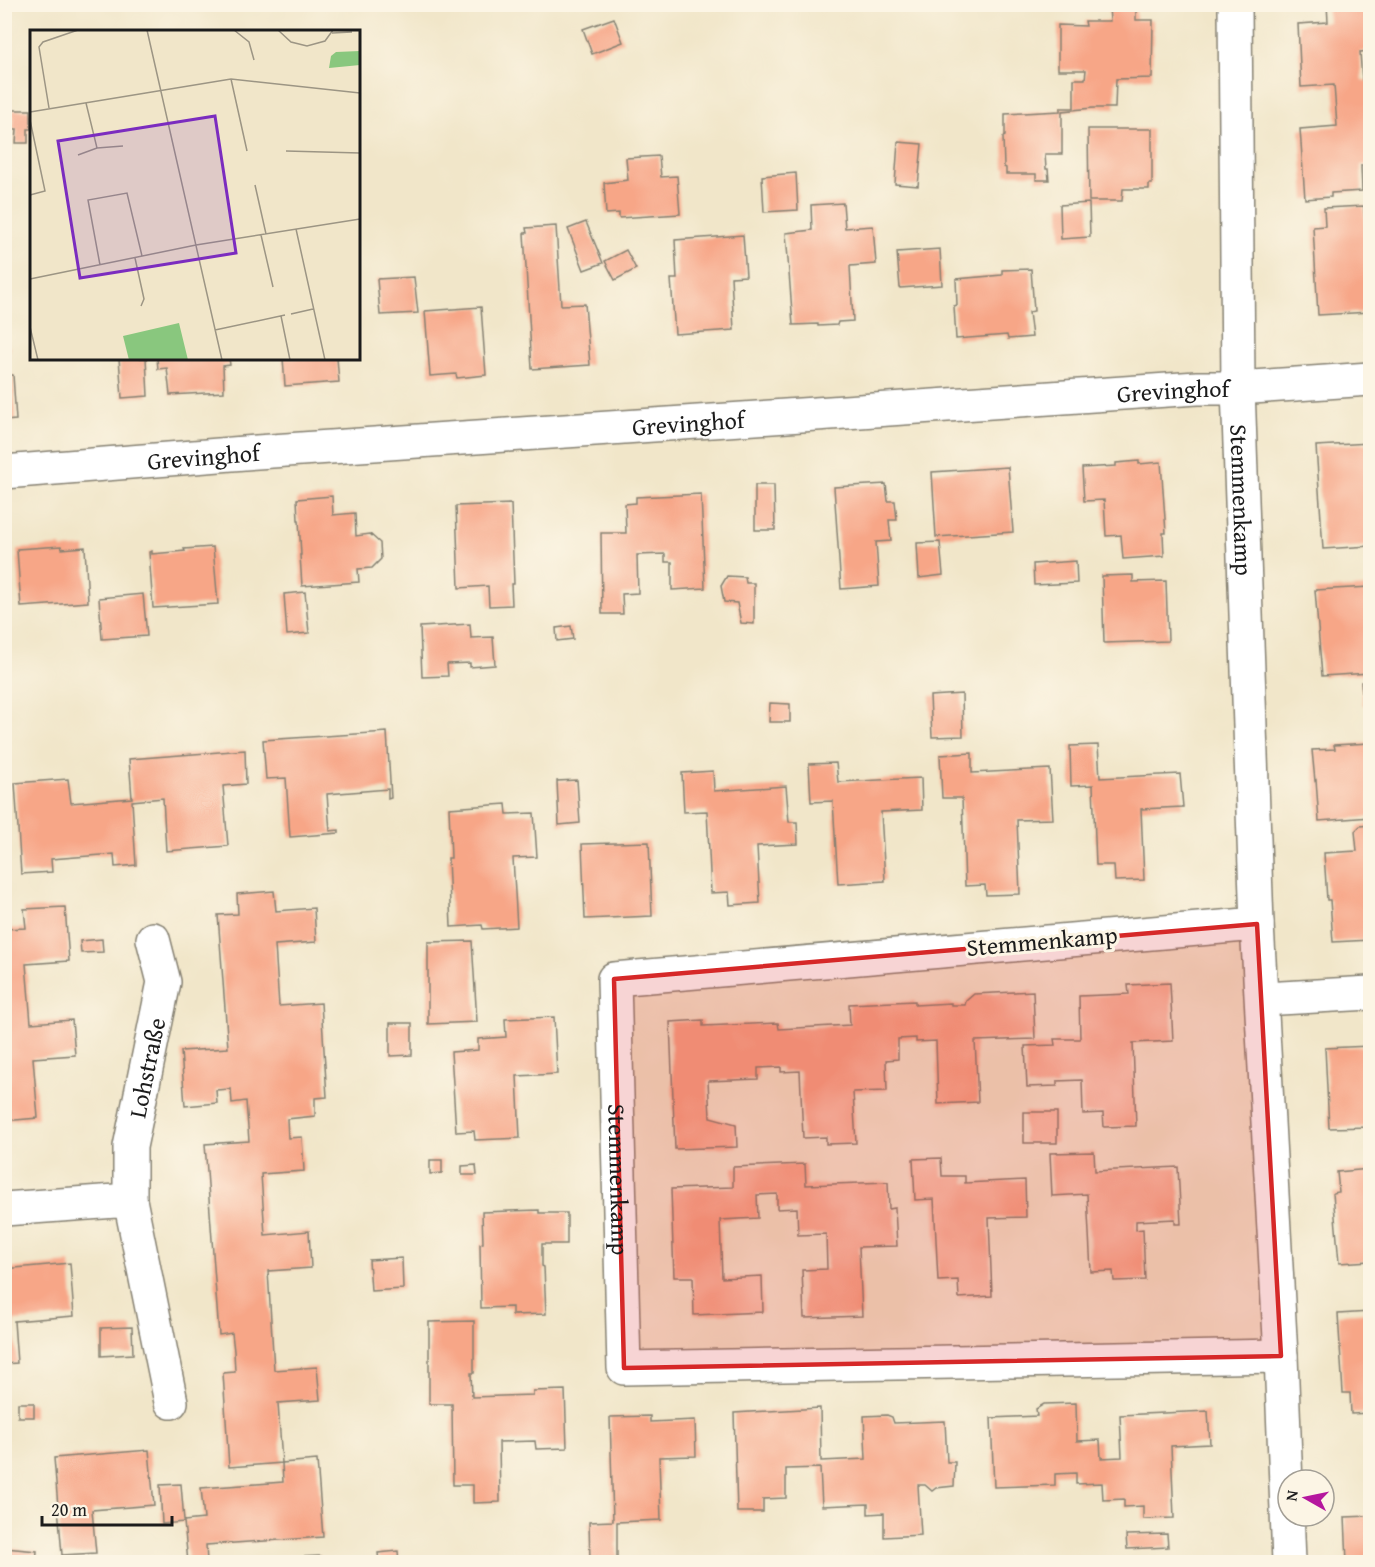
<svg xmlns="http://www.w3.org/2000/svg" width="1375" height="1567" viewBox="0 0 1375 1567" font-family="'Gentium Book Plus',serif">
	<rect width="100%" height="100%" fill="#fcf5e5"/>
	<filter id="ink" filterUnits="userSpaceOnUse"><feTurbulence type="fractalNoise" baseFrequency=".0167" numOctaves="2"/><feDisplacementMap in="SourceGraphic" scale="12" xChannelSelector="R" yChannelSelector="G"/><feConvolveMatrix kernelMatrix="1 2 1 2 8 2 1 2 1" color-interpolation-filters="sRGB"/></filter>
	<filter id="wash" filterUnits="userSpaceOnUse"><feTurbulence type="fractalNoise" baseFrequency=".008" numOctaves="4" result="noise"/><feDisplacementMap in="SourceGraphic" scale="24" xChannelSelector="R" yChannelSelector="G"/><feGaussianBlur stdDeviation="1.35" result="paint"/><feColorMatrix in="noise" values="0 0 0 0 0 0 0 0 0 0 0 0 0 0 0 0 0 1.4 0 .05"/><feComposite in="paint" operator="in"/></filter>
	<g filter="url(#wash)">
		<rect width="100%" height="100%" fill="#f1e6c9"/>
		<g id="blocks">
			<g fill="#f7a687">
				<path d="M1115 4H1136V20H1153L1152 78 1116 79 1115 108H1093L1062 111V154H1045L1046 169H1048L1049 180H1036V174H1006V168L1004 167 1003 137 1005 136V114L1060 111V108H1074V79H1085L1086 70H1058V25L1086 26 1085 21H1110L1109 6Z"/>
				<path d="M1327 4H1370V51L1360 52 1362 80 1370 81V165H1361L1362 191 1331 193V197L1305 199 1300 129 1337 126 1334 85 1301 87 1298 24 1328 22Z"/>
				<path d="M614 18 623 42 592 54 583 29Z"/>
				<path d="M13 110H31V129H28V143H16L17 129H13Z"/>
				<path d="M1088 129H1152V184H1149V189H1123L1122 201H1089Z"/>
				<path d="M898 142 922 144 918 186 895 184Z"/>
				<path d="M659 156 661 177 677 176 680 214 619 218V213L606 214 604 183 628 180 626 158Z"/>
				<path d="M796 173 798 210 764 212 762 176Z"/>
				<path d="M843 203 845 228 873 226 876 264 850 266 853 321 838 322 837 325 818 326V324L793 325 786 233 812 230 811 205Z"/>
				<path d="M1089 203 1090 237 1061 239 1060 205Z"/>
				<path d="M1364 206 1365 224H1370V312L1318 315 1313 227 1325 226 1324 208Z"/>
				<path d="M586 222 603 263 584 270 568 229Z"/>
				<path d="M556 226 561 305 585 304 590 365 532 369 524 233H527L526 228Z"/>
				<path d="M743 235 746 276 731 277 734 330 675 334 671 279H677L675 240Z"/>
				<path d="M940 249 942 285 900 288 897 252Z"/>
				<path d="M626 250 636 269 615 280 605 261Z"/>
				<path d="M1031 269 1034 311 1029 312 1032 337 1008 339 1007 335 956 339 954 306 957 305 956 279 1002 275V270Z"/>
				<path d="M414 277 418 313 380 315 377 279Z"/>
				<path d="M481 307 486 375 457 378 456 374 430 376 425 311Z"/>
				<path d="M4 347H10V350L8 351 9 375H13L16 420 4 421Z"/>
				<path d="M119 358H146L148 396 122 398Z"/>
				<path d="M157 358H229L230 365 223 366 224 392 170 395 167 368 158 369Z"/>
				<path d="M283 358H337L339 382 285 386Z"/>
				<path d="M1370 443V546L1323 549 1316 446Z"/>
				<path d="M1139 461V464L1161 462 1166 533H1163L1164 556 1123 559 1121 535 1106 536 1104 500 1084 501 1082 468 1116 466V463Z"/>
				<path d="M1008 467 1013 532 936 537 932 472Z"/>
				<path d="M886 484 888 501H895L897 520H889L891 541 876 542 879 586 841 589 834 487Z"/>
				<path d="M755 485H774L775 530H755Z"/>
				<path d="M701 494 705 588 672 590V562H665V554L637 555 638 593 622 594 623 614H602L601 533H626L625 504 636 503V497Z"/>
				<path d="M332 496 333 515 355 513 356 536 370 534 380 543 381 559 372 568 358 569 359 582 302 586 300 555H301L299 520H298L297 499Z"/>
				<path d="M511 504 514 584H511L512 605 489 606 488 586 459 588 456 506Z"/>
				<path d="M940 542 943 575 919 578 917 543Z"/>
				<path d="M61 546 62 549 85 547 88 602 21 607 17 549Z"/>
				<path d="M213 547 218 604 153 608 149 552 152 551V554L185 551 184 549Z"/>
				<path d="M1076 561 1077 583 1034 585 1033 564Z"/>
				<path d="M1133 575V582L1166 581 1168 641 1104 643 1102 576Z"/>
				<path d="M727 576 745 577 746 583H754V624L741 623 737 603 724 602 721 586Z"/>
				<path d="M1370 587V673L1322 676 1315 590Z"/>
				<path d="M305 592 309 633 287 635 284 594Z"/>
				<path d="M143 594 147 636 102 639 99 598Z"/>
				<path d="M470 624 471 638 493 637 495 665 470 667V663L447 664 448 676 422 677 420 627Z"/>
				<path d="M571 626 573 639 557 641 556 628Z"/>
				<path d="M1361 682H1370V704L1363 705Z"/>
				<path d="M962 694 963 736 932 737 930 696Z"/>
				<path d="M770 703 790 704V722H769Z"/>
				<path d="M387 732 391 798 388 799V789L327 794 330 831 339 830V833L290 837 286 778 266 779 263 740Z"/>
				<path d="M1370 743V817L1319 821 1316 780 1315 781 1312 750 1335 749 1334 745Z"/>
				<path d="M1098 745 1100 778 1180 774 1183 807 1141 809 1144 880 1115 881 1114 865H1096L1093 785 1071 786 1070 746Z"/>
				<path d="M245 750 246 784 223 786 228 846 166 851 163 798 132 801 136 865 115 867 114 854 51 859 52 872 21 874 15 783 68 779 71 803 132 798 129 759Z"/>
				<path d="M972 753V773L1050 769 1053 819 1017 820 1020 894 986 895 985 885 965 886 962 798H942L940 755Z"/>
				<path d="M836 763 838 782 921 778 922 810 881 812 885 881 838 884 833 801 811 802 809 764Z"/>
				<path d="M713 771 714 791 786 786 789 822H797L798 844 757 846 760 903 730 905 729 892 711 893 707 811 684 812 682 773Z"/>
				<path d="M577 780 580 823 559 825 557 781Z"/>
				<path d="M506 804 507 814 534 813 537 857 513 858 517 927 483 929 482 925 451 927 448 858H451L449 808Z"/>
				<path d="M1370 825V940L1333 942 1330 900H1327L1324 853 1357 851 1355 831 1360 826Z"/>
				<path d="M649 842 652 916 585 919 582 844Z"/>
				<path d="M274 891 276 911 314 908 316 942 275 945 279 1006 321 1003 327 1097 315 1098V1116L287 1119 288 1138 302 1137 304 1171 261 1174 265 1235 309 1231 311 1268 268 1271 274 1370 317 1367 320 1400 278 1403 282 1463 229 1467 223 1373 235 1372 234 1351 232 1333 219 1335 205 1144 249 1141 246 1101 232 1103 231 1089 216 1090 217 1103 185 1106 181 1051 228 1048 218 915 238 914 237 894Z"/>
				<path d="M65 907 69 961 26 964 31 1023 72 1020 75 1055 33 1058 38 1118 4 1121V929L26 928 24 909Z"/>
				<path d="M102 939 103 952 81 953 80 941Z"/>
				<path d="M472 941 477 1022 428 1024V942Z"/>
				<path d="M1170 983 1173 1041 1133 1043 1136 1126 1104 1127 1103 1113 1083 1114 1082 1080 1057 1081V1086L1027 1087 1025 1046 1055 1045 1054 1039H1080L1079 996 1129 994 1128 985Z"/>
				<path d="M1033 991 1035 1039 975 1041 978 1102 938 1104 936 1041 916 1042V1038L898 1039V1059L886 1060 887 1091 853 1092 856 1143 826 1144V1137L803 1138 800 1071 781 1072V1067L758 1068V1079L708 1081 710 1117 736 1124 737 1147 675 1149 670 1022 703 1020V1026L778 1023 779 1029 850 1025 849 1004 915 1001V1005L951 1003V1005H965L966 1001 974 994Z"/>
				<path d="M554 1017 557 1074 517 1076 520 1138 475 1140 474 1131 456 1132 451 1052 478 1050V1039L506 1037 505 1019Z"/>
				<path d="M390 1023H412V1055L390 1056Z"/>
				<path d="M1370 1046V1127L1329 1128 1325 1048Z"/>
				<rect x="1024" y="1112" width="33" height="31"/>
				<path d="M1094 1152 1095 1171 1178 1167 1181 1224H1175V1219L1136 1221V1230L1143 1229 1145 1280 1114 1281 1113 1271 1091 1272 1087 1194 1052 1196 1050 1153Z"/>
				<path d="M941 1158 942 1176H965V1183L1025 1180 1026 1217 989 1218 992 1296 959 1298 958 1280 938 1281 934 1199 915 1200 913 1159Z"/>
				<path d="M430 1160H442V1173L430 1174Z"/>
				<path d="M805 1164 806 1185 888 1182 889 1209 895 1208 897 1246 859 1247 862 1316 804 1318 802 1270 827 1269 826 1234 798 1235 797 1208 777 1209V1194L757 1195 758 1218 720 1220 722 1278 762 1276 763 1312 694 1315 693 1277H674L671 1189 733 1187V1167Z"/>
				<path d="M476 1165 477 1175H462V1166Z"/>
				<path d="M1370 1169V1261L1339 1263 1333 1193 1339 1192 1337 1172Z"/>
				<path d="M539 1210V1213H567V1244H542V1266L544 1267 546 1314 512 1315V1307L481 1308 480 1244 483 1243 482 1212Z"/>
				<path d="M402 1258 403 1289 371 1291 369 1260Z"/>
				<path d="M70 1263 74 1316 14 1321 17 1363 4 1364V1269Z"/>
				<path d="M1370 1312V1413L1351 1414 1350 1393H1343L1338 1314Z"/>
				<path d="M474 1321V1373H471L472 1397 533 1395V1391L565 1390 567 1448 536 1449 535 1441 499 1442 500 1502 473 1503V1485H453L452 1404H429V1322Z"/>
				<path d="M132 1327 133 1354 101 1356V1328Z"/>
				<rect x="18" y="1403" width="16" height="14"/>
				<path d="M1076 1403 1077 1441 1100 1440 1101 1458 1122 1457 1120 1415 1208 1411 1210 1444 1171 1446 1174 1518 1143 1519V1506L1124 1507V1499L1103 1500 1102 1483 1076 1484V1473L1055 1474V1485L994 1487 991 1418 1037 1416 1036 1409 1044 1404Z"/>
				<path d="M820 1408 821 1461 866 1459 864 1416 887 1415 892 1417 894 1423 945 1421 947 1462H955L954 1486 936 1488 932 1491 925 1485H918L921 1535 884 1537V1513L868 1514V1504L822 1506 820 1468 786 1469V1498L763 1499V1512H737L734 1413Z"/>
				<path d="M650 1416V1422L695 1420 696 1456 659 1457 661 1520 617 1522V1562H590L589 1522 613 1521 610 1417Z"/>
				<path d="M149 1450 154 1505 92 1510 96 1553 62 1555 54 1458Z"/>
				<path d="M317 1460 323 1537 206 1545 207 1562H188L184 1522 162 1524 160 1485 181 1484 184 1521 204 1519 201 1488 283 1482 282 1463Z"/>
				<path d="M1370 1516V1562H1347L1345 1517Z"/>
				<path d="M1167 1534 1168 1547 1127 1549 1126 1535Z"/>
				<path d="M5 1548 37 1551 36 1562H4Z"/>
				<path d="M398 1551 399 1562H379L378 1553Z"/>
				<path d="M321 1556V1562H298V1557Z"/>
			</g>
		</g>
	</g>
	<g filter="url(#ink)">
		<use href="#blocks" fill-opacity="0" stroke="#868172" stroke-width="1.5"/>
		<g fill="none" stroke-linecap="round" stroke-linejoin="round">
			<defs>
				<g id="minor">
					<path id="s1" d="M1235 4 1238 388 1257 924 1281 1356 1289 1562"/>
					<path id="s2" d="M4 472 257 452 1197 388H1238L1370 379"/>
					<path id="s3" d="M1257 924 614 979 624 1368 1281 1356"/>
					<path d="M1262 999 1370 993"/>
					<path id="s4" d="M130 1200V1147L164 982 153 939"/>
					<path d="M4 1209 130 1200 171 1402"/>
				</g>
			</defs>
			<use href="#minor" stroke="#868172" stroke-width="36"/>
			<use href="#minor" stroke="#fff" stroke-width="33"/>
		</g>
	</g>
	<path fill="#d62828" fill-opacity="0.2" stroke="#d62828" stroke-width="4.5" stroke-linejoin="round" d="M1257 924 1281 1356 624 1368 614 979Z"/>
	<g text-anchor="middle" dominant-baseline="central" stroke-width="6" stroke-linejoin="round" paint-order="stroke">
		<g font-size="24" fill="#1c1c1c" stroke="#fcf5e5">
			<text stroke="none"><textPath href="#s2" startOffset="1172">Grevinghof</textPath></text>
			<text stroke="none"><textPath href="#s2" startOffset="686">Grevinghof</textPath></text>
			<text stroke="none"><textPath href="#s2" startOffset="200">Grevinghof</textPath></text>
			<text stroke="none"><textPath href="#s1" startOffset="496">Stemmenkamp</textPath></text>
			<text transform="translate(1042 941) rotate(-5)">Stemmenkamp</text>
			<text stroke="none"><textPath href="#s4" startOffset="134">Lohstraße</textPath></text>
			<text stroke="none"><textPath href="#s3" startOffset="846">Stemmenkamp</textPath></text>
		</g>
	</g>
	<g transform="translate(30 30)">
		<rect width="330" height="330" fill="#f1e6c9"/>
		<path d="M330 21V35L299 38 301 26 306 22ZM149 293 158 330H99L93 306Z" fill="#89c77e"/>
		<path fill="none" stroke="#9c9584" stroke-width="1.5" d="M117 0 192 330M204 0 219 12 224 30M248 0 261 12 277 16 295 11 303 0M302 3 322 2M201 49 217 121M19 78 9 17 13 12 48 0M0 82 201 49 330 63M0 90 15 161 0 165M67 118 93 116M256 121 330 123M48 125 67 118 56 73M225 155 236 204M266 199 295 330M231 205 243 257M105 228 114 269 111 276M70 235 58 170 97 163 112 226M0 249 166 215 330 189M261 284 283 279M251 286 260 330M0 297 8 330M185 300 255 285"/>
		<path fill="#7b2cbf" fill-opacity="0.15" stroke="#7b2cbf" stroke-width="3" d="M185 86 206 223 50 248 28 111Z"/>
		<rect width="330" height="330" fill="none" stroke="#1c1c1c" stroke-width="3"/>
	</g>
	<rect width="1375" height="1567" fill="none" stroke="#fcf5e5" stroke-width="24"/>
	<g transform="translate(1306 1498) rotate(279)"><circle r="28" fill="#fcf5e5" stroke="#a29e95" stroke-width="1.5"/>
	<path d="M0-4.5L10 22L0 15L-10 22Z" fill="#b5179e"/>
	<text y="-9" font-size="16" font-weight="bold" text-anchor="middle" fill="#1c1c1c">N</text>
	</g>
	<path d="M42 1516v9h130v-9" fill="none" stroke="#1c1c1c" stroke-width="3"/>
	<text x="51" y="1516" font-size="18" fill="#1c1c1c" stroke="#fcf5e5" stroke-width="4.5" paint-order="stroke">20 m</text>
</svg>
